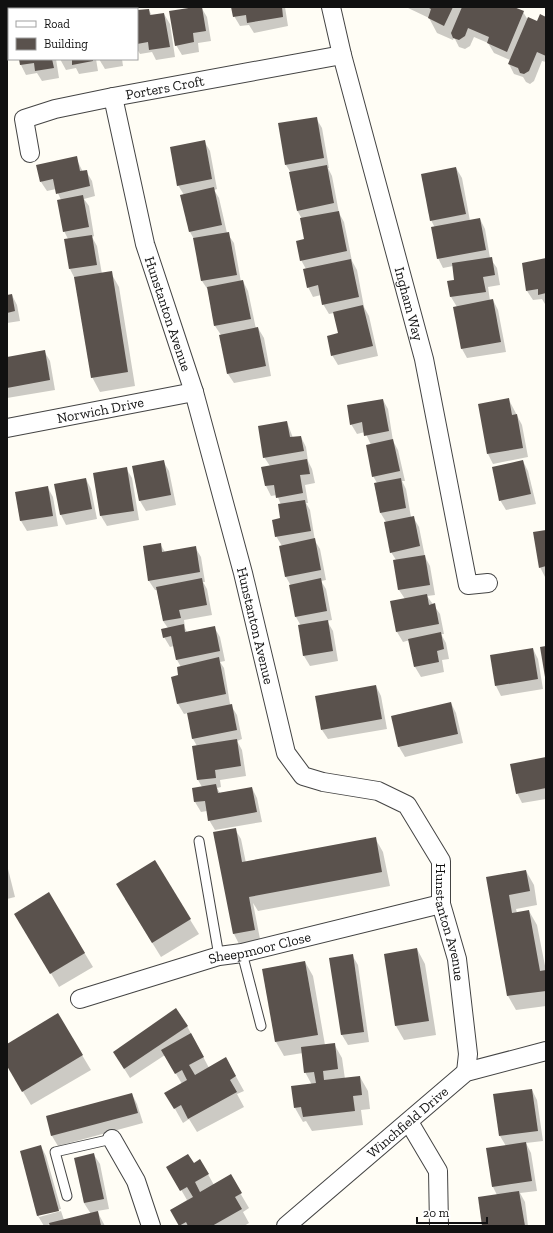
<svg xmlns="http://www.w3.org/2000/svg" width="553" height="1233" viewBox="0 0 553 1233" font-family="'Zilla Slab',serif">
	<rect width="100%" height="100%" fill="#fffdf5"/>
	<g fill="#0003">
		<path d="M201 7 207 17 211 41 198 43 199 52 182 55 176 45Z"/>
		<path d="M232 7H285L288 26 254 33 249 25 240 26 234 16Z"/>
		<path d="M406 7H511L523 12 528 20 538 22 546 18V62L542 61 534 81 530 84 526 82 523 77 514 74 509 64 510 60 494 53 488 43 474 37 470 46 465 49 459 47 454 37 453 40 437 33 429 18Z"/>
		<path d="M149 10 152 16 164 14 170 24 175 57 156 60 152 52 140 54 137 49V11Z"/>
		<path d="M20 59H56L59 78 42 81 37 73 26 75 21 65Z"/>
		<path d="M60 59H96L98 71 79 74 76 68 66 70Z"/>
		<path d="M99 59H122L123 66 105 69Z"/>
		<path d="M316 118 322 128 329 168H328L332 176 339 213 344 222 352 261 357 270 364 307 369 316 378 356 338 365 332 355 339 334 334 313 329 314 323 304 321 295 313 297 308 287 306 269 301 260 305 240 302 219 297 210 291 173 286 165Z"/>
		<path d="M204 141 210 151 217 189 214 190 219 198 227 233 234 243 241 282 243 281 248 291 256 329 258 328 264 338 271 376 234 383 228 374 221 335 215 326 208 290 202 281 195 241 190 232 181 196 184 195 178 185Z"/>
		<path d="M76 158 83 172 86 171 92 181 95 196 84 199 89 206 94 236 92 237 97 246 102 274 111 273 119 287 135 386 100 392 92 377 75 279 70 269 65 240 68 239 64 231 61 200 56 189 47 191 41 182Z"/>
		<path d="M456 168 462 178 470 221 480 219 485 229 490 258 497 268 500 285 488 287 490 301 493 300 498 310 506 352 467 358 462 349 457 307 451 297 448 281 455 280 453 266 443 268 438 258 435 228 431 220Z"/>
		<path d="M546 259V304H545L542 299 533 300 527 291Z"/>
		<path d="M7 292 8 296 12 295 17 305 20 321 7 323Z"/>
		<path d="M44 351 50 361 55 390 7 398V358Z"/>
		<path d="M383 400 388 409 393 441 398 450 405 481H402L406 489 411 517H413L419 527 425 557 430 566 435 595 427 596 440 614 444 634H441L446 643 449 659 442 660 444 672 421 677 415 667 410 640 403 642 397 632 405 599 399 590 396 560 391 552 386 522 380 512 377 483 373 476 371 445 365 432 357 434 351 424Z"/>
		<path d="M509 400 522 425 528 457 493 464 488 454Z"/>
		<path d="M287 422 293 438 301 437 306 447 308 461 312 469 315 483 305 485 308 503H306L310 510 315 541 320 549 326 580 321 581 326 589 332 620 327 621 333 631 338 661 310 666 304 656 299 626H301L296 617 291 586 286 577 280 547 282 546 276 536 281 519V505L277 495 271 496 266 486 270 466 264 457Z"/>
		<path d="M163 461 169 471 176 505 146 511 140 501 134 467Z"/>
		<path d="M523 461 528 471 536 504 506 510 500 500Z"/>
		<path d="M126 468 132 478 139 520 107 526 101 516 94 474Z"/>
		<path d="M86 479 91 489 97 519 66 525 61 515 55 485Z"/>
		<path d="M48 488 53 497 58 526 27 531 21 521 17 492Z"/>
		<path d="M546 531V577H545L540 567Z"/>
		<path d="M160 544 165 552 195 547 201 557 205 582H203L207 589 212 615 184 620 185 628 187 632 214 627 220 637 225 661 220 662 224 668 230 704 237 715 242 739 237 741 242 750 246 776 220 780 221 787 217 788 220 793 252 788 257 798 262 822 215 830 209 820 207 811 201 812 195 802 193 789 202 787 198 780 193 747 197 746 193 739 188 713 184 714 178 704 173 677 179 676 181 667 177 660 174 646 170 647 164 637 168 628 163 621 157 590H155L149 581Z"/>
		<path d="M533 649 538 659 543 689 501 696 496 686Z"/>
		<path d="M376 686 381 696 387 729 328 739 322 730Z"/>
		<path d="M451 703 456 713 463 743 405 757 399 747 392 716Z"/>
		<path d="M546 758V799L522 803 517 793Z"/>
		<path d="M235 829 241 839 246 863 375 838 383 852 390 886 258 911 253 903 260 939 239 944 234 934Z"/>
		<path d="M154 862 199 934 161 957 125 899Z"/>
		<path d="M7 865 15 897 7 899Z"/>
		<path d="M526 871 534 885 537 905 516 909 517 913 529 911 537 925 546 971V1006L516 1010 508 996 487 878Z"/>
		<path d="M49 894 93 967 59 987 24 928Z"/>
		<path d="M417 949 425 964 436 1035 404 1040 396 1026Z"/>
		<path d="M352 955 358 965 369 1042 348 1045 342 1035 331 959Z"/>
		<path d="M305 962 313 976 325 1045 334 1044 342 1058 345 1079 360 1077 368 1091 370 1109 361 1110 363 1125 312 1131 306 1121 303 1122 295 1108 312 1085 305 1072 303 1053 284 1056 276 1042 264 969Z"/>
		<path d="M58 1015 91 1070 31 1105 7 1065V1045Z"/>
		<path d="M187 1026 209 1068 234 1073 244 1091 237 1094 244 1107 197 1132 189 1119 183 1123 166 1093 182 1084 165 1055 130 1078 120 1062Z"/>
		<path d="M532 1090 537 1100 543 1141 526 1143 531 1153 537 1191 520 1193 525 1202 528 1226H483L497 1195 493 1187 506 1146 500 1136 494 1095Z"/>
		<path d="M132 1094 137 1104 143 1123 58 1146 52 1136 47 1116Z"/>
		<path d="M41 1146 46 1156 61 1209 39 1215V1217L61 1211 64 1220 91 1214 84 1203 75 1159 94 1155 100 1164 109 1209 97 1211 105 1226H51V1224L44 1226 38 1216 21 1152Z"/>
		<path d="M200 1160 214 1185 230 1176 249 1208 243 1212 249 1223 244 1226H180L171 1210 187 1200 168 1167 193 1164Z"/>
	</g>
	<g fill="#5a524d">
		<path d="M195 7H202L206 31 193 33 194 42 175 46 169 11Z"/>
		<path d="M231 7H282L283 17 247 23 246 15 233 17Z"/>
		<path d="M427 7H453L444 26 428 18 431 9Z"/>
		<path d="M462 7H514L524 11 507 52 487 43 489 37 468 28 465 36 459 40 453 38 451 33Z"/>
		<path d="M149 9 150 15 164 13 170 47 149 50 148 42 137 44V10Z"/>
		<path d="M540 14 546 17V56L537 52 529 71 524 74 520 73 518 68 508 64 528 17 537 21Z"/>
		<path d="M19 59H52L54 68 35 71 34 63 20 65Z"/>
		<path d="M72 59H93V61L72 65Z"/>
		<path d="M317 117 324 158 285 165 278 123Z"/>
		<path d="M205 140 212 179 177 186 170 147Z"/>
		<path d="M77 156 80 171 87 170 90 186 56 194 53 179 40 182 36 165Z"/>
		<path d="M327 165 334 203 297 211 289 172Z"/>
		<path d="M456 167 466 214 430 221 421 174Z"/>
		<path d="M214 187 222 225 189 232 180 195Z"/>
		<path d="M83 195 89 227 63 232 57 200Z"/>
		<path d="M339 211 347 251 300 261 296 241 304 239 300 218Z"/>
		<path d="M480 218 486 250 437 259 431 227Z"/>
		<path d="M229 232 237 275 201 281 193 238Z"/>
		<path d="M92 235 97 265 69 269 64 239Z"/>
		<path d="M492 257 495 275 483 277 486 292 450 297 447 281 454 280 452 263Z"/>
		<path d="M546 258V293L538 295V289L526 291 522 263Z"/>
		<path d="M351 259 359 297 322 305 318 285 307 288 303 269Z"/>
		<path d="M112 271 128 372 91 378 74 277Z"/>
		<path d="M243 280 251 319 214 326 207 287Z"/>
		<path d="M12 294 15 311 7 313V295Z"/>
		<path d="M493 299 501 342 461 349 453 307Z"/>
		<path d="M363 305 373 346 331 356 327 336 338 333 333 312Z"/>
		<path d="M258 327 266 366 227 374 219 335Z"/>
		<path d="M45 350 50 380 7 388V357Z"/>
		<path d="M509 398 512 415 517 414 523 448 487 454 478 404Z"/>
		<path d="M383 399 389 431 364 436 362 422 350 425 347 405Z"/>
		<path d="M287 421 290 437 301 436 304 451 263 458 258 426Z"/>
		<path d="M393 439 400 471 372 477 366 445Z"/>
		<path d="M307 459 310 474 300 475 303 493 276 498 274 485 265 486 261 467Z"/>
		<path d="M164 460 171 495 139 501 132 466Z"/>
		<path d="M523 460 531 494 499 501 492 467Z"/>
		<path d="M127 467 134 511 100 516 93 473Z"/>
		<path d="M86 478 92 509 60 515 54 484Z"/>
		<path d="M401 478 406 508 380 513 374 483Z"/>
		<path d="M48 486 53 516 20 521 15 492Z"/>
		<path d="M305 500 311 531 275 537 272 520 280 518 278 504Z"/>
		<path d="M414 516 420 546 390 553 384 522Z"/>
		<path d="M546 530V566L539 568 533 532Z"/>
		<path d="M315 538 321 570 285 577 279 546Z"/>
		<path d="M161 543 162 552 196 546 200 572 148 581 143 546Z"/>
		<path d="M425 555 430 585 398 590 393 560Z"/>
		<path d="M202 578 207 605 179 610 181 618 163 621 156 587Z"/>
		<path d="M321 578 327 611 295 617 289 585Z"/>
		<path d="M427 594 429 605 435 603 439 624 396 632 390 601Z"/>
		<path d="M328 620 333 651 303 656 298 625Z"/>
		<path d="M184 624 185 632 215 626 220 651 176 660 171 636 163 638 161 629Z"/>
		<path d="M441 632 444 649 437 651 439 662 414 667 408 639Z"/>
		<path d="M546 646V677H545L540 647Z"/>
		<path d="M533 648 538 679 495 686 490 655Z"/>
		<path d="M219 657 226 694 177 704 171 677 178 675 177 667Z"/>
		<path d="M376 685 382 719 321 730 315 696Z"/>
		<path d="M451 702 458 734 398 747 391 716Z"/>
		<path d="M232 704 237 730 192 739 187 713Z"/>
		<path d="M237 739 241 766 215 770 216 778 197 780 192 746Z"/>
		<path d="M546 757V788L516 794 510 764Z"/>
		<path d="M216 784 218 793 252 787 257 812 208 821 205 801 194 802 192 788Z"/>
		<path d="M236 828 242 862 376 837 382 872 249 897 255 930 233 934 213 832Z"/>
		<path d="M155 860 191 919 152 943 116 884Z"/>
		<path d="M526 870 530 891 509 895 512 913 529 910 540 971 546 970V991L507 996 486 877Z"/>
		<path d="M49 892 85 953 50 974 14 914Z"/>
		<path d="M417 948 429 1021 395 1026 384 954Z"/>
		<path d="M353 954 364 1032 341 1035 329 958Z"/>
		<path d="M305 961 318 1035 275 1042 262 969Z"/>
		<path d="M176 1008 188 1026 124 1069 113 1052Z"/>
		<path d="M58 1013 83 1055 22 1092 7 1066V1044Z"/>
		<path d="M191 1033 204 1057 189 1065 195 1075 226 1057 236 1076 230 1080 237 1092 188 1119 181 1105 174 1109 164 1093 187 1080 182 1070 175 1074 161 1050Z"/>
		<path d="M335 1043 338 1069 323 1071 324 1080 360 1076 362 1095 353 1096 355 1111 303 1117 301 1107 294 1108 291 1086 316 1083 314 1072 304 1073 301 1047Z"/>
		<path d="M532 1089 538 1131 499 1136 493 1094Z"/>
		<path d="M132 1093 138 1113 51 1136 46 1116Z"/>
		<path d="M526 1142 532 1181 492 1187 486 1148Z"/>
		<path d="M41 1145 59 1211 37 1216 20 1151Z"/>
		<path d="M94 1153 104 1199 84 1203 74 1158Z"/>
		<path d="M188 1154 194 1163 200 1159 209 1174 195 1182 200 1192 231 1174 242 1193 235 1197 242 1209 212 1226H188L186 1222 179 1226 170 1210 193 1197 187 1187 180 1191 166 1167Z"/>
		<path d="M519 1191 525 1226H482L478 1197Z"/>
		<path d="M98 1211 101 1226H50L49 1223Z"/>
	</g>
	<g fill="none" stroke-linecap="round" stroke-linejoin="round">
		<defs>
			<g id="service">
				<path d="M199 841 219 956"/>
				<path d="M242 953 261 1026"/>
				<path d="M67 1196 55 1152 112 1139"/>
			</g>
			<g id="minor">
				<path id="s1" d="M331 7 342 55 424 359 468 585 488 583"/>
				<path id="s2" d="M113 97 145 244 194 392 243 573 286 753 303 776 323 782 378 791 407 805 441 861V904L457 959 468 1054 466 1072"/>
				<path id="s3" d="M30 153 24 119 55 109 113 97 342 55"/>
				<path id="s4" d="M7 428 194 392"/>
				<path id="s5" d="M80 999 219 956 242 953 441 904"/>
				<path d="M409 1122 438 1171 439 1226"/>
				<path d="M112 1139 136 1181 151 1226"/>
				<path id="s6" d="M286 1226 466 1072 546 1051"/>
			</g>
		</defs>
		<use href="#service" stroke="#444" stroke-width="11"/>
		<use href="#minor" stroke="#444" stroke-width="20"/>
		<use href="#service" stroke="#fff" stroke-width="9"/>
		<use href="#minor" stroke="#fff" stroke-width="18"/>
	</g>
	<g text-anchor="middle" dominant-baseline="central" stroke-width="4" stroke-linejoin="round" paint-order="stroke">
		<g font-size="14" fill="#111" stroke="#fff">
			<text stroke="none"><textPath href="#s3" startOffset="179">Porters Croft</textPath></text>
			<text stroke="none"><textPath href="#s1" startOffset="307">Ingham Way</textPath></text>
			<text stroke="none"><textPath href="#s2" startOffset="224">Hunstanton Avenue</textPath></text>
			<text stroke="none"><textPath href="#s4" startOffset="95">Norwich Drive</textPath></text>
			<text stroke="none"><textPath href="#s2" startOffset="548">Hunstanton Avenue</textPath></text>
			<text stroke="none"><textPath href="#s2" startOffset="944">Hunstanton Avenue</textPath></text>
			<text stroke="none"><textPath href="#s5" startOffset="187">Sheepmoor Close</textPath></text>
			<text stroke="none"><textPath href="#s6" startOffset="160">Winchfield Drive</textPath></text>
		</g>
	</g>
	<rect width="553" height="1233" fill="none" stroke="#111111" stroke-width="16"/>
	<rect x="8" y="8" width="130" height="52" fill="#ffffff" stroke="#a0a0a0"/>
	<rect x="16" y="21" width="20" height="6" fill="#ffffff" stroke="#a0a0a0"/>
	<text x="44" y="28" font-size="12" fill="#111111">Road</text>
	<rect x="16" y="38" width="20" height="12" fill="#5a524d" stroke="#a0a0a0"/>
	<text x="44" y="48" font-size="12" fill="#111111">Building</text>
	<path d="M417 1217v6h70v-6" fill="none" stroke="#111111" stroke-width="2"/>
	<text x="423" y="1217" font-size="12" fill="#111111" stroke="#ffffff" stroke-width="3" paint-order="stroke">20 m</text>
</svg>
